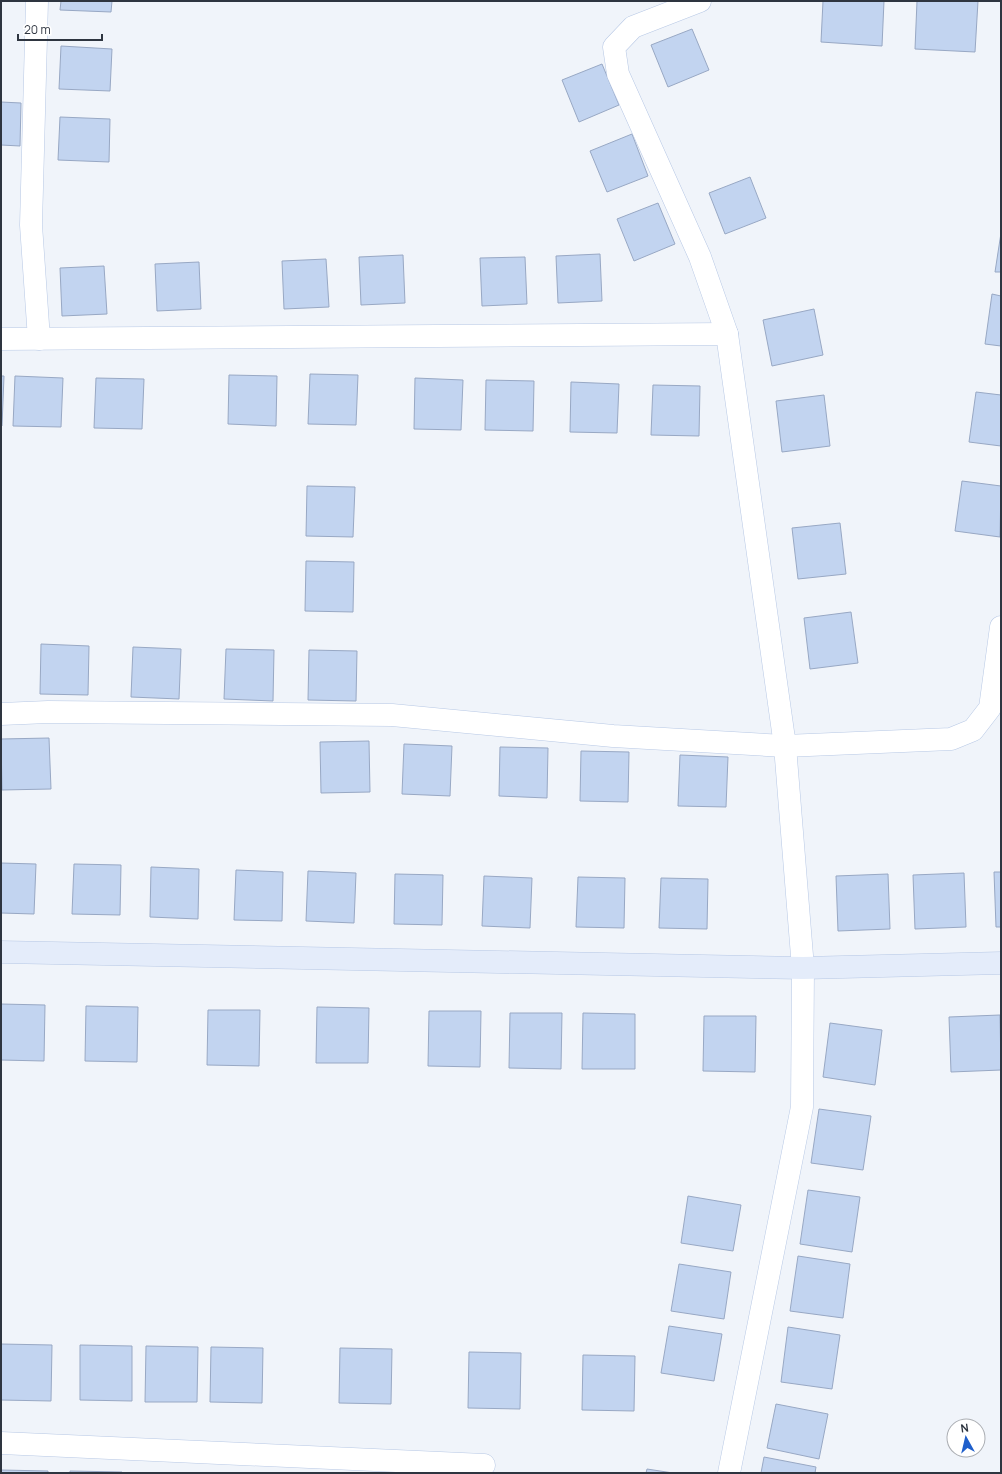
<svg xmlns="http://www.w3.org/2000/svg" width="1002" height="1474" viewBox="0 0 1002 1474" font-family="Manrope,sans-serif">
	<rect width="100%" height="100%" fill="#f0f4fa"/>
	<g fill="#c2d4f0" stroke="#98a8c4">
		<path d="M61 1H112L111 12 60 10Z"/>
		<path d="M823 1H884L882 46 821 42Z"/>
		<path d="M917 1H978L975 52 915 49Z"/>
		<path d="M692 29 709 70 668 87 651 45Z"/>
		<path d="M61 46 112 49 110 91 59 89Z"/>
		<path d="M602 64 619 105 579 122 562 80Z"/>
		<path d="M1 102 21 103 20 146 1 145Z"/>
		<path d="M60 117 110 119 109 162 58 160Z"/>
		<path d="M632 134 648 176 607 192 590 151Z"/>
		<path d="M750 177 766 218 725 234 709 193Z"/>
		<path d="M658 203 675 244 634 261 617 219Z"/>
		<path d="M1001 233V272H995Z"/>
		<path d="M600 254 602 301 558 303 556 256Z"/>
		<path d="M403 255 405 303 361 305 359 257Z"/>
		<path d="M525 257 527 304 482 306 480 258Z"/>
		<path d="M326 259 329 307 284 309 282 261Z"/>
		<path d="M199 262 201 309 157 311 155 264Z"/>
		<path d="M104 266 107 314 62 316 60 268Z"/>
		<path d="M992 294 1001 296V346L985 344Z"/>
		<path d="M814 309 823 355 772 366 763 320Z"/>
		<path d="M310 374 358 375 356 425 308 424Z"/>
		<path d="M229 375 277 376 276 426 228 424Z"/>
		<path d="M1 376H4L2 426H1Z"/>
		<path d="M15 376 63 378 61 427 13 426Z"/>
		<path d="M96 378 144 379 142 429 94 428Z"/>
		<path d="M415 378 463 380 461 430 414 429Z"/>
		<path d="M486 380 534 381 533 431 485 430Z"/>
		<path d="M571 382 619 384 617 433 570 432Z"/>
		<path d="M653 385 700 386 699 436 651 435Z"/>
		<path d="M976 392 1001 395V446L969 442Z"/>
		<path d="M824 395 830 446 782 452 776 401Z"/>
		<path d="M962 481 1001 486 1000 537 955 531Z"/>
		<path d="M307 486 355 487 353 537 306 536Z"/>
		<path d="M840 523 846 574 798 579 792 528Z"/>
		<path d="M306 561 354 562 353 612 305 611Z"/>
		<path d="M851 612 858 663 810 669 804 618Z"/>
		<path d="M41 644 89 646 88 695 40 694Z"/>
		<path d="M133 647 181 649 179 699 131 697Z"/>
		<path d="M226 649 274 650 273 701 224 699Z"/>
		<path d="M309 650 357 651 356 701 308 700Z"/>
		<path d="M49 738 51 789 2 790 1 739Z"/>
		<path d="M369 741 370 792 321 793 320 742Z"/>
		<path d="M404 744 452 746 450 796 402 794Z"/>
		<path d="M500 747 548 748 547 798 499 796Z"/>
		<path d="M581 751 629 752 628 802 580 801Z"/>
		<path d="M680 755 728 757 726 807 678 806Z"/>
		<path d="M1 863 36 864 34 914 1 913Z"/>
		<path d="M74 864 121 865 120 915 72 914Z"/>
		<path d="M151 867 199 869 198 919 150 917Z"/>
		<path d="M236 870 283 872 282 921 234 920Z"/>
		<path d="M308 871 356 873 354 923 306 921Z"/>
		<path d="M994 872H1001V927H996Z"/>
		<path d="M964 873 966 927 915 929 913 875Z"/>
		<path d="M395 874 443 875 442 925 394 924Z"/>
		<path d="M888 874 890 929 838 931 836 876Z"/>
		<path d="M484 876 532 878 530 928 482 926Z"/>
		<path d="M578 877 625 878 624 928 576 927Z"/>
		<path d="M661 878 708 879 707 929 659 928Z"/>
		<path d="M1 1004 45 1005 44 1061 1 1060Z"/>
		<path d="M86 1006 138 1007 137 1062 85 1061Z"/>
		<path d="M317 1007 369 1008 368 1063H316Z"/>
		<path d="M208 1010H260L259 1066 207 1065Z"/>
		<path d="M429 1011H481L480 1067 428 1066Z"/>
		<path d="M510 1013H562L561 1069 509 1068Z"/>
		<path d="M583 1013 635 1014V1069H582Z"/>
		<path d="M1000 1015 1001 1070 951 1072 949 1017Z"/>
		<path d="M704 1016H756L755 1072 703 1071Z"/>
		<path d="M830 1023 882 1030 875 1085 823 1077Z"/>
		<path d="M819 1109 871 1116 863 1170 811 1163Z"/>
		<path d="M808 1190 860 1197 852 1252 800 1244Z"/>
		<path d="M688 1196 741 1205 733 1251 681 1243Z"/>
		<path d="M798 1256 850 1264 843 1318 790 1311Z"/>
		<path d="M679 1264 731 1272 724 1319 671 1311Z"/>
		<path d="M669 1326 722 1334 714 1381 661 1373Z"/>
		<path d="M788 1327 840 1335 832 1389 781 1382Z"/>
		<path d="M1 1344 52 1345 51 1401 1 1400Z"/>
		<path d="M80 1345 132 1346V1401L80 1400Z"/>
		<path d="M146 1346 198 1347 197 1402H145Z"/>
		<path d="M211 1347 263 1348 262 1403 210 1402Z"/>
		<path d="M340 1348 392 1349 391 1404 339 1403Z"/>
		<path d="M469 1352 521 1353 520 1409 468 1408Z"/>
		<path d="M583 1355 635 1356 634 1411 582 1410Z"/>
		<path d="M776 1404 828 1414 819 1459 767 1448Z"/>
		<path d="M764 1457 816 1467 815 1473H761Z"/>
		<path d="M647 1469 673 1473H646Z"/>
		<path d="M1 1470 48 1471V1473H1Z"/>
		<path d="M70 1471 122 1472V1473H70Z"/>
	</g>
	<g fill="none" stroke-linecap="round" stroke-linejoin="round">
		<defs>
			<g id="street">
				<path d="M37 1 31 225 39 339"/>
				<path d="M700 1 633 27 614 47 618 74 700 257 727 334 785 746 803 968 802 1107 729 1473"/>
				<path d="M1 339 727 334"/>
				<path d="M1 714 48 712 392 715 613 736 785 746 951 739 973 730 990 708 1001 627"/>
				<path d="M1 1443 484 1465"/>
			</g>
			<path id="secondary" d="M1 952 803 968 1001 963"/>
		</defs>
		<use href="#street" stroke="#b7c8e5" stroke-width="23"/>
		<use href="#secondary" stroke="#b7c8e5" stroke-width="23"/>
		<use href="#street" stroke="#fff" stroke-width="22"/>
		<use href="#secondary" stroke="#e4ecfa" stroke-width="22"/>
	</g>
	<rect width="1002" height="1474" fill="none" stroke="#2e3540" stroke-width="4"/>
	<g transform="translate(966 1438) rotate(352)"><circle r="19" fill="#ffffff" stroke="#abaeb3"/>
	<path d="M0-3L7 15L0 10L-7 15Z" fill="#1f5fcb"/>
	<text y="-6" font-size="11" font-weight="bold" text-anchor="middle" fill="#2e3540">N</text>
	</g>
	<path d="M18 34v6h84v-6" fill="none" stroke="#2e3540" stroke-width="2"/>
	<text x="24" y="34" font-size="12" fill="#2e3540" stroke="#ffffff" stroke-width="3" paint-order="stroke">20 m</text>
</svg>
